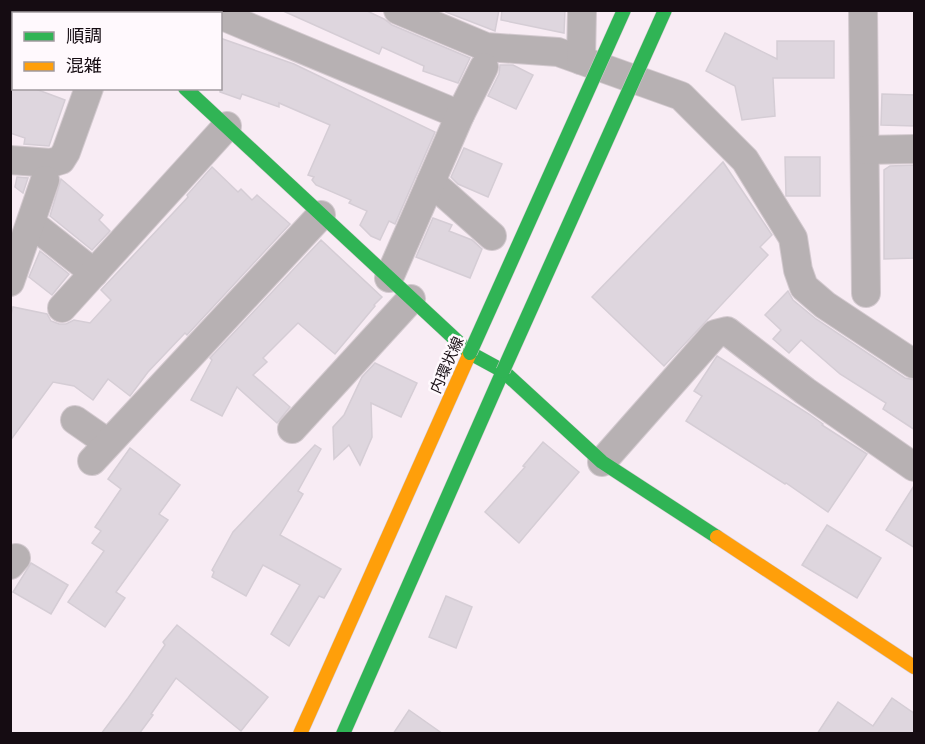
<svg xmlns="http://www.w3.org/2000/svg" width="925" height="744" viewBox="0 0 925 744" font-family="'DejaVu Sans','Noto Sans JP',sans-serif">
	<rect width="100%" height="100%" fill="#f8ecf4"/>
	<g fill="#ded6de" stroke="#d5cdd5" stroke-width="1.5">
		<path d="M281 10H365L384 19 392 25 470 58 458 83 423 71 424 66 382 47 379 54Z"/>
		<path d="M447 10H499L495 31 446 12Z"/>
		<path d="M502 10H565L564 33 501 20Z"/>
		<path d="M725 33 777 59V41H834V78H773L775 116 742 120 735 86 706 71Z"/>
		<path d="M220 38 294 64 435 132 395 224 389 221 380 240 371 236 360 225 367 211 349 203 351 200 316 185 312 180 314 177 308 175 330 125 279 103V107L242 94 240 99 220 92Z"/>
		<path d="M500 65H513L533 75 516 109 488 96 499 74Z"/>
		<path d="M10 88H33L65 100 49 146 24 144 25 138 10 133Z"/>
		<path d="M882 94 915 95V126L881 125Z"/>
		<path d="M464 148 502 164 488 197 458 184 451 177Z"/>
		<path d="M785 157H820V196H786Z"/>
		<path d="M723 162 772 235 760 247 768 255 664 366 592 297Z"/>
		<path d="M915 165V258L884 259V170L890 166Z"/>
		<path d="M212 167 238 192 241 189 252 200 257 195 290 224 187 335 185 333 148 372 130 396 108 379 93 400 74 386 53 382 10 441V319L13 307 47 314 51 321 59 324H66L74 320 90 323 111 300 101 290 188 197 187 195Z"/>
		<path d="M17 177 28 178 23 193 15 187Z"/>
		<path d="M61 179 103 215 99 220 110 231 92 250 50 216Z"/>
		<path d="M433 218 452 225 449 231 472 240 482 249 470 278 416 257Z"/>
		<path d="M321 240 382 297 374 305 375 306 335 354 298 323 263 358 267 362 253 375 290 407 277 423 237 387 222 416 191 400 212 360 210 358Z"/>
		<path d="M40 251 69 274 52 295 29 277Z"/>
		<path d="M788 291 793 300 816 319 905 378 915 380V430L883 409 886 403 840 374 801 340 789 353 773 339 781 330 765 315Z"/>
		<path d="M717 356 809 414 823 424 822 425 867 454 828 512 786 483 785 484 686 421 702 396 694 391Z"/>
		<path d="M375 363 417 383 401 417 371 403 372 437 360 465 349 445 334 459 333 427 344 415 362 377Z"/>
		<path d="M543 442 579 472 519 543 485 512 525 467 523 466Z"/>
		<path d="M315 445 321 449 298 491 303 494 280 535 341 569 324 598 319 596 289 646 271 634 300 585 263 565 246 596 212 577 214 572 212 570 233 532Z"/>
		<path d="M130 448 180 485 159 514 168 520 116 592 125 598 105 627 68 602 104 551 92 543 101 531 95 527 121 489 108 479Z"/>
		<path d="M915 484V548L886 530Z"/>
		<path d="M827 525 881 558 857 598 802 565Z"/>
		<path d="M31 563 68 585 51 614 13 592Z"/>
		<path d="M446 596 472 607 456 648 429 637Z"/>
		<path d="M177 625 268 697 241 731 176 678 151 714 153 715 139 734H101L128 698 165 645 163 642Z"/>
		<path d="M892 698 915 714V734H817L838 702 873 726Z"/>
		<path d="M409 710 443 734H393Z"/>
	</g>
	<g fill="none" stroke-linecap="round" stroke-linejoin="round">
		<defs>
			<g id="street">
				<path d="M74 10 84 14"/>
				<path d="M398 10 486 47 558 52 681 96 745 160 793 238 798 270 804 287 825 305 914 364"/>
				<path d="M863 10 866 293"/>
				<path d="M193 14 194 10"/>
				<path d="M220 15 460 115"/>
				<path d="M581 60 582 10"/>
				<path d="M865 150 914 149"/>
				<path d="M10 160 51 163 61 160 66 152 89 88"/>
				<path d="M431 182 492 236"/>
				<path d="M31 223 94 273"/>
				<path d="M389 278 460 115 484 67"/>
				<path d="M10 282 45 180"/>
				<path d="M62 308 227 126"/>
				<path d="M75 420 108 443"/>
				<path d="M292 429 411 299"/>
				<path d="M92 461 321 215"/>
				<path d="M602 462 715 334 727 331 805 391 914 467"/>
				<path d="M10 565 16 558"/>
			</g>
			<g id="fast">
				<path d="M185 88 470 353 503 371 602 462 717 537"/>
				<path d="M343 734 503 371"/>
			</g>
			<g id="slow">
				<path d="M717 537 914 667"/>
				<path d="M300 734 470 353"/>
			</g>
		</defs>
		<use href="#street" stroke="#d3c9cf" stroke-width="30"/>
		<use href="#fast" stroke="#d3c9cf" stroke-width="15"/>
		<use href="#slow" stroke="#d3c9cf" stroke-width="15"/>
		<use href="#street" stroke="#b7b1b3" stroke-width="28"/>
		<use href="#fast" stroke="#30b455" stroke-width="14"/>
		<use href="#slow" stroke="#ff9f0a" stroke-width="14"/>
		<defs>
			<g id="fast-bridge">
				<path d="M470 353 624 10"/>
				<path d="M503 371 665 10"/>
			</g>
		</defs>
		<use href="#fast-bridge" stroke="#d3c9cf" stroke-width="15" stroke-linecap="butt"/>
		<use href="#fast-bridge" stroke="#30b455" stroke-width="14"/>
	</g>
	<g text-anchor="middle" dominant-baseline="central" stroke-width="5" stroke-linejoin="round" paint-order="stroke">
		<g font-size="15" fill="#150c12" stroke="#fff9fd">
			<text transform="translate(447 365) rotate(-66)">内環状線</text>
		</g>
	</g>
	<rect width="925" height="744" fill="none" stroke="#150c12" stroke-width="24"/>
	<rect x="12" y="12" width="210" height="78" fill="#fff9fd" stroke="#a19a9f" stroke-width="1.5"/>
	<rect x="24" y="32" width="30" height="9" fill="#30b455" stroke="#a19a9f" stroke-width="1.5"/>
	<text x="66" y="42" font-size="18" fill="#150c12">順調</text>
	<rect x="24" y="62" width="30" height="9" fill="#ff9f0a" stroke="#a19a9f" stroke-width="1.5"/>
	<text x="66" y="72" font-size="18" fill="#150c12">混雑</text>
</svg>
